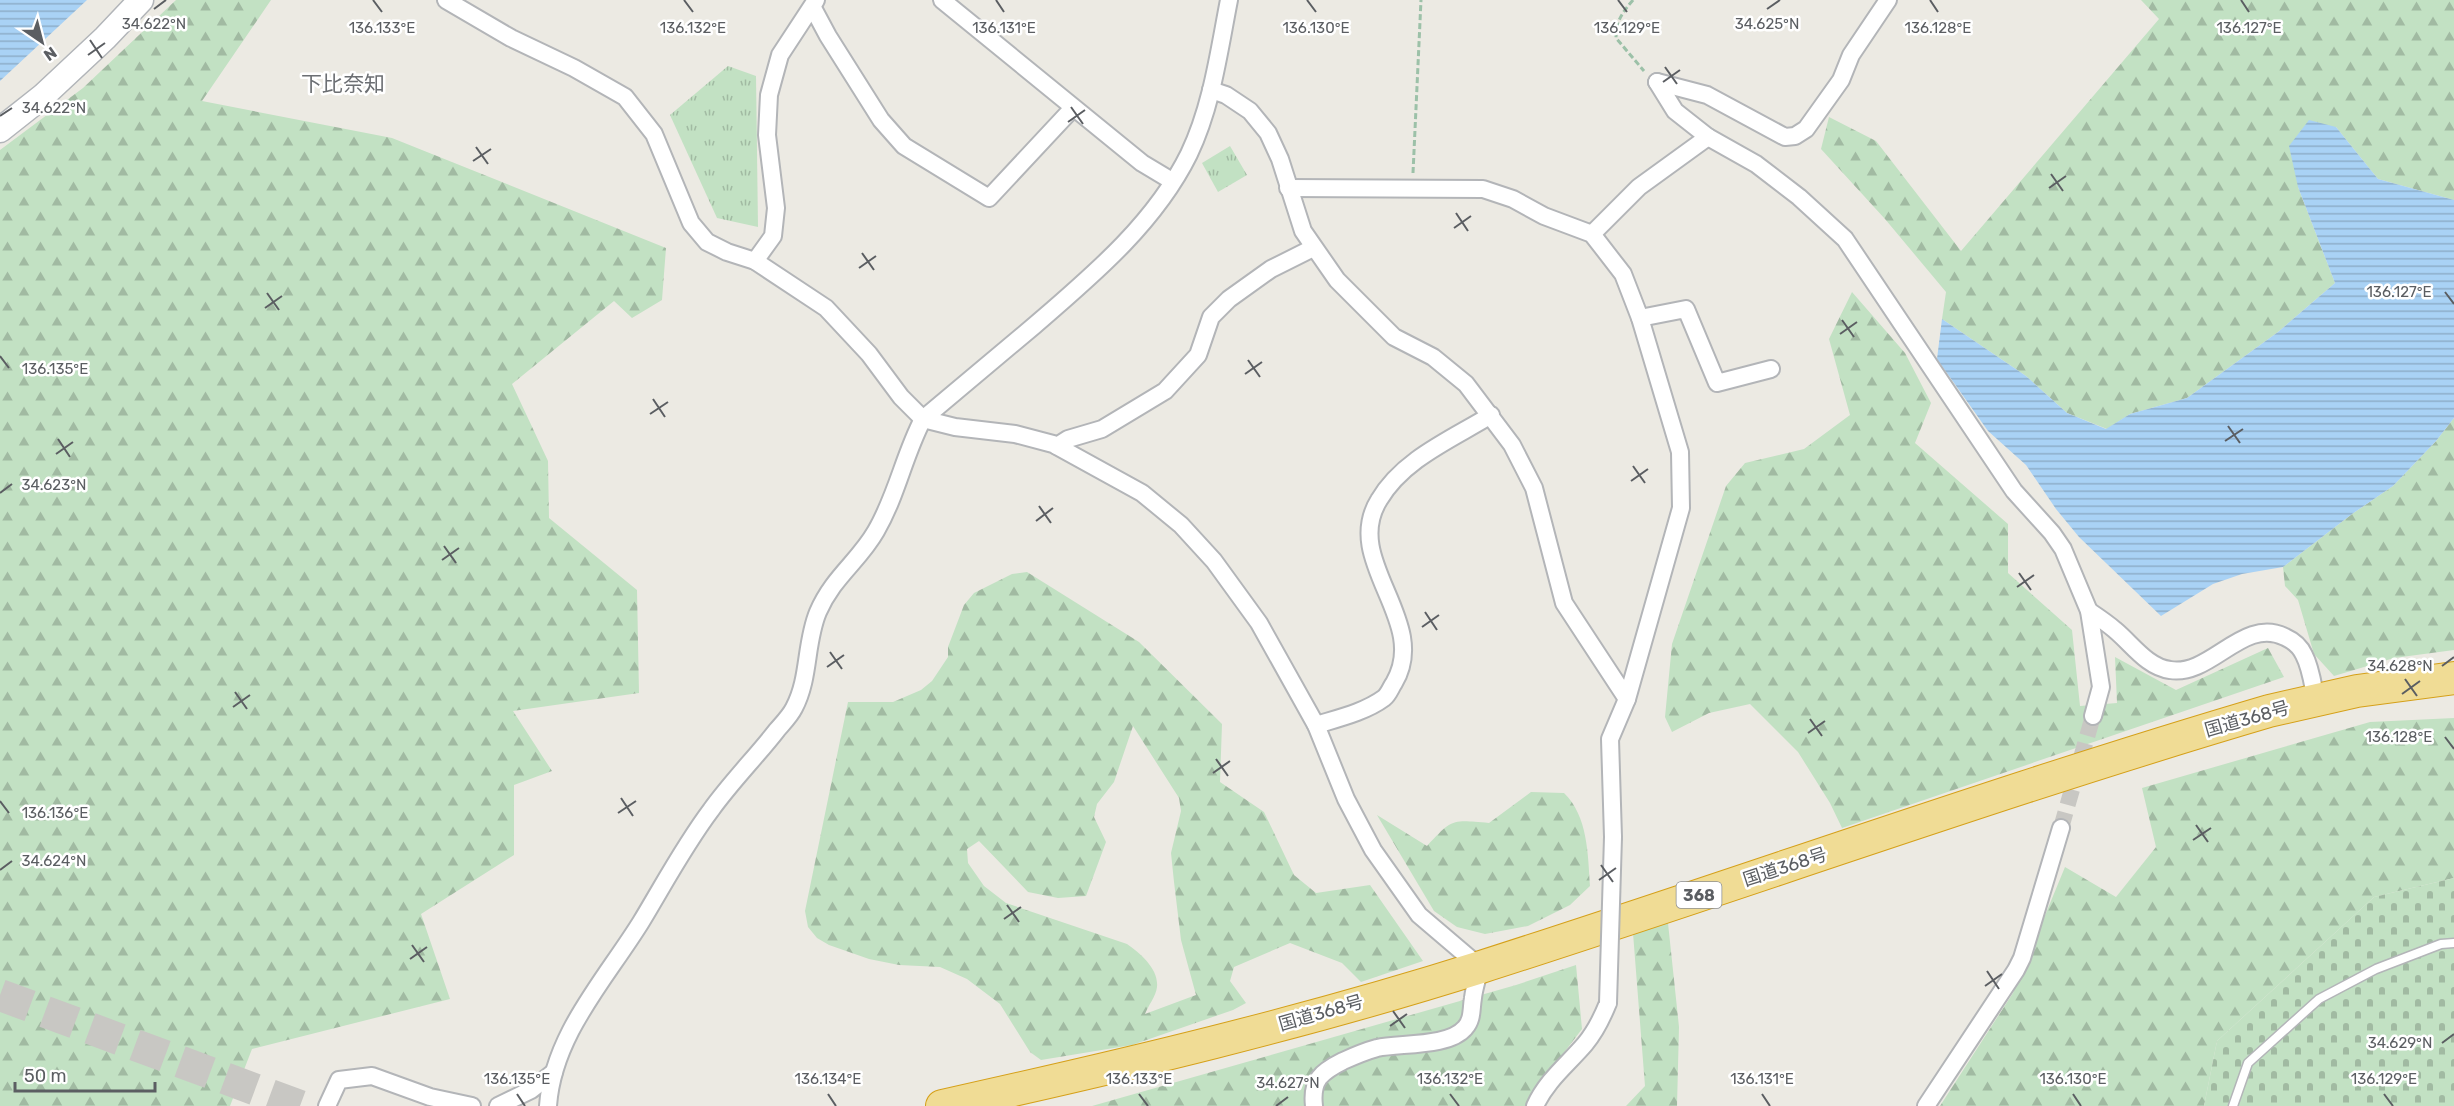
<svg xmlns="http://www.w3.org/2000/svg" width="2454" height="1106" viewBox="0 0 2454 1106" font-family="Rubik,'Noto Sans JP',sans-serif">
	<defs>
		<pattern id="grass-tufts" width="24" height="20" patternUnits="userSpaceOnUse" patternTransform="scale(1.5)"><rect width="24" height="20" fill="#c2e1c3"/><path d="M3 7l-1-3M5 7V3M7 7l1-3M15 17l-1-3M17 17v-4M19 17l1-3" fill="none" stroke="#a1baa2"/></pattern>
		<pattern id="forest-firs" width="22" height="20" patternUnits="userSpaceOnUse" patternTransform="scale(1.5)"><rect width="22" height="20" fill="#c2e1c3"/><path d="M5 1l3.5 6h-7zM16 11l3.5 6h-7z" fill="#a1baa2"/></pattern>
		<pattern id="cemetery-stones" width="16" height="16" patternUnits="userSpaceOnUse" patternTransform="scale(1.5)"><rect width="16" height="16" fill="#c2e1c3"/><path d="M2 7V4a2 2 0 0 1 4 0v3zM10 15v-3a2 2 0 0 1 4 0v3z" fill="#a1baa2"/></pattern>
		<pattern id="water-rules" width="6" height="5" patternUnits="userSpaceOnUse" patternTransform="scale(1.5)"><rect width="6" height="5" fill="#a9d2f5"/><path d="M0 2.5h6" fill="none" stroke="#8daeca"/></pattern>
	</defs>
	<rect width="100%" height="100%" fill="#eceae3"/>
	<g fill="url(#grass-tufts)">
		<path d="M728 66 756 76 758 227 717 218 670 115Z"/>
		<path d="M1230 146 1247 175 1218 192 1202 163Z"/>
	</g>
	<g fill="url(#forest-firs)" fill-rule="evenodd">
		<path d="M176 0H271L202 101 392 138 666 248 662 300 632 318 614 301 512 384 548 461 549 518 637 590 639 693 513 711 552 771 514 785V855L421 914 450 999 252 1049 230 1106H0V150L83 88Z"/>
		<path d="M2141 0H2454V200L2378 179 2336 127 2298 187 2335 283 2278 332 2187 398 2130 414 2107 429 2067 413 2026 376 1942 319 1946 292 1885 219 1821 149 1829 117 1876 141 1961 251 2159 19Z"/>
		<path d="M1852 292 1905 353 1931 403 1915 443 2008 524V573L2072 630 2080 706 2117 703 2115 657 2176 690 2268 648 2284 677 1842 828 1830 803 1798 752 1750 704 1709 713 1672 732 1665 717 1672 644 1726 486 1745 463 1804 449 1850 415 1829 339Z"/>
		<path d="M2454 418V650L2394 658 2334 676 2314 654 2298 600 2285 586 2283 567 2352 514 2393 486 2436 441Z"/>
		<path d="M1027 572 1139 642 1222 724 1220 782 1264 812 1294 875 1316 893 1370 885 1423 961 1361 982 1342 963 1290 943 1234 967 1230 981 1246 1003 1233 1010 1132 1045 1041 1060 1030 1052 1000 1004 967 979 940 967 899 965 869 959 829 945 817 938 808 927 805 911 848 702H893L921 690 932 681 948 657V647L964 605 974 593 1012 574ZM1133 726 1179 798 1181 811 1171 853 1174 882 1181 940 1196 995 1145 1014C1148 1006 1156 996 1157 987 1159 969 1140 953 1127 944L1006 903 984 886 968 863 967 849 979 841 1028 892 1058 898 1086 896 1106 842 1094 817 1097 804 1114 782Z"/>
		<path d="M2454 718V878L2374 897 2217 1041 2204 1106H1940L2013 993 2065 867 2116 897 2156 847 2142 788 2370 722Z"/>
		<path d="M1531 792 1564 793C1588 816 1588 855 1590 886L1570 905 1528 926 1485 934 1457 927 1434 911 1377 815 1427 846C1453 818 1452 820 1489 823Z"/>
		<path d="M1668 923 1679 1027 1677 1106H1626L1645 1086 1633 933Z"/>
		<path d="M1576 965 1582 1029 1540 1084 1527 1106H1092L1516 985Z"/>
	</g>
	<path fill="url(#cemetery-stones)" d="M2454 878V1106H2204L2217 1041 2374 897Z"/>
	<g fill="url(#water-rules)">
		<path d="M0 0H87L0 81Z"/>
		<path d="M2309 120 2336 127 2378 179 2454 200V418L2436 441 2393 486 2352 514 2283 567 2242 574 2213 584 2161 616 2079 537 2056 509 2026 465 1988 431 1937 359 1942 319 2026 376 2067 413 2106 429 2130 414 2187 398 2278 332 2335 283 2298 187 2289 146Z"/>
	</g>
	<g fill="none" stroke-linecap="round" stroke-linejoin="round">
		<path stroke="#c8c7c3" stroke-width="16" stroke-dasharray="16 8" stroke-linecap="butt" d="M2061 828 2093 716"/>
		<path stroke="#c8c7c3" stroke-width="32" stroke-dasharray="32 16" stroke-linecap="butt" d="M0 995 300 1106"/>
		<defs>
			<path id="lane" d="M2233 1106 2248 1063 2319 999 2376 969 2441 944 2454 943"/>
			<g id="street">
				<path d="M446 0 511 38 574 68 625 97 654 134 691 223 707 242 727 252 755 261 826 308 869 354 901 397 923 419 955 427 1015 434 1053 444 1142 493 1181 525 1214 561 1259 623 1316 725 1346 799 1373 850 1419 915 1480 967C1478 977 1474 988 1473 998 1471 1009 1473 1019 1465 1028 1449 1047 1401 1043 1377 1048 1366 1051 1354 1056 1343 1061 1321 1072 1311 1080 1314 1106"/>
				<path d="M942 0 1142 163 1172 181"/>
				<path d="M813 8 828 36 881 120 904 146 989 198 1073 108"/>
				<path d="M1657 82 1675 111 1708 137 1756 164 1799 197 1845 239 2014 491 2052 533 2063 549 2089 611 2101 687 2093 716"/>
				<path d="M1657 82 1707 95 1785 137 1795 136 1806 129 1841 80 1851 55 1888 0"/>
				<path d="M1211 90 1226 95 1250 111 1268 133 1280 159 1303 231 1337 280 1394 337 1433 357 1466 384 1512 445 1534 488 1564 603 1627 699"/>
				<path d="M1288 188 1483 189 1513 199 1544 216 1592 234 1623 274 1640 318 1680 452 1681 508 1627 699 1610 739 1613 837"/>
				<path d="M1592 234 1639 187 1708 137"/>
				<path d="M755 261 773 236 776 208 767 135 769 95 780 55 816 0"/>
				<path d="M1640 318 1686 309 1717 383 1771 369"/>
				<path d="M1057 446 1068 439 1102 429 1165 391 1198 355 1211 317 1229 299 1271 269 1313 248"/>
				<path d="M2089 611C2098 617 2107 623 2115 630 2132 644 2147 667 2170 670 2211 677 2243 616 2285 637 2294 641 2300 646 2304 655 2311 668 2313 686 2316 700"/>
				<path d="M1316 725C1339 718 1365 712 1384 698 1389 694 1391 687 1394 683 1431 621 1341 561 1379 500 1403 459 1452 439 1491 415"/>
				<path d="M327 1106 339 1080 372 1076 430 1097 472 1106"/>
				<path d="M498 1106 531 1090 554 1072"/>
				<path d="M548 1106C553 1035 605 980 641 922 664 884 684 846 711 810 731 782 756 757 777 730 783 723 790 716 794 708 810 678 805 643 818 612 833 577 859 561 876 531 897 495 904 455 923 419 961 387 998 356 1035 325 1093 275 1155 223 1189 154 1212 106 1219 51 1229 0"/>
				<path d="M1535 1106C1547 1080 1567 1065 1585 1044 1595 1032 1602 1018 1608 1003"/>
				<path d="M1926 1106 2016 970 2022 958 2061 828"/>
			</g>
			<path id="secondary" d="M0 130 43 96 105 38 141 0"/>
			<path id="highway" d="M942 1106C1123 1066 1304 1023 1481 967 1744 883 2004 789 2269 711L2357 691 2454 678"/>
		</defs>
		<use href="#lane" stroke="#b3b5b8" stroke-width="11"/>
		<use href="#street" stroke="#b3b5b8" stroke-width="20"/>
		<use href="#secondary" stroke="#b2b5b9" stroke-width="27"/>
		<use href="#highway" stroke="#d5a019" stroke-width="34"/>
		<g stroke="#9cc1a8" stroke-width="3" stroke-dasharray="6 3" stroke-linecap="butt">
			<path d="M1633 0C1622 13 1616 21 1616 38L1644 71"/>
			<path d="M1413 173 1421 0"/>
		</g>
		<use href="#lane" stroke="#fff" stroke-width="8"/>
		<use href="#street" stroke="#fff" stroke-width="16"/>
		<use href="#secondary" stroke="#fff" stroke-width="24"/>
		<use href="#highway" stroke="#f0dc95" stroke-width="32"/>
		<defs>
			<path id="street-bridge" d="M1608 1003 1613 837"/>
		</defs>
		<use href="#street-bridge" stroke="#b3b5b8" stroke-width="20" stroke-linecap="butt"/>
		<use href="#street-bridge" stroke="#fff" stroke-width="16"/>
	</g>
	<path fill="none" stroke="#5b5e62" stroke-width="2" d="M373 0 382 12M684 0 693 12M996 0 1004 12M1307 0 1316 12M1618 0 1627 12M1930 0 1938 12M2241 0 2249 12M154 9 166 0M1767 9 1780 0M90 40 102 58M88 55 105 43M1665 67 1677 84M1663 82 1680 70M1071 107 1083 124M0 116 12 108M1068 122 1085 110M476 147 488 164M473 161 491 149M2051 174 2063 191M2049 188 2066 176M1456 213 1468 231M1454 228 1471 216M862 253 874 270M859 268 876 256M2445 292 2454 304M267 293 279 310M265 308 282 296M1842 320 1854 337M1840 334 1857 322M0 356 9 368M1248 360 1260 377M1245 374 1262 362M653 399 665 417M650 414 668 402M2228 426 2240 443M58 439 70 457M2225 441 2243 429M56 454 73 442M1633 466 1645 483M1631 481 1648 469M0 493 12 484M1039 506 1051 523M1036 521 1053 508M444 546 456 563M442 560 459 548M2019 573 2031 590M2017 587 2034 575M1425 612 1437 630M1422 627 1439 615M830 652 842 669M2442 666 2454 657M827 667 844 655M2405 679 2417 696M235 692 247 709M2402 694 2420 681M233 707 250 695M1810 719 1822 736M1808 733 1825 721M2445 737 2454 749M1216 759 1228 776M1213 773 1230 761M621 798 633 816M0 801 9 813M618 813 636 801M2196 825 2208 842M2193 840 2211 828M1601 865 1613 882M0 870 12 861M1599 880 1616 868M1007 905 1019 922M1004 919 1021 907M412 945 424 962M410 959 427 947M1987 971 1999 989M1985 986 2002 974M1393 1011 1405 1028M1390 1026 1407 1014M2442 1043 2454 1034M517 1094 525 1106M828 1094 836 1106M1139 1094 1148 1106M1450 1094 1459 1106M1762 1094 1770 1106M2073 1094 2081 1106M2384 1094 2393 1106M1276 1106 1288 1097"/>
	<g text-anchor="middle" dominant-baseline="central" stroke-width="5" stroke-linejoin="round" paint-order="stroke">
		<rect fill="#fff" stroke="#8c8e91" stroke-width="1.5" x="1676.5" y="882" width="45" height="26" rx="4.5"/>
		<g font-size="16" font-weight="bold" fill="#5b5e62">
			<text x="1699" y="895">368</text>
		</g>
		<g font-size="18" fill="#5b5e62" stroke="#fff">
			<text transform="translate(2247 719) rotate(-16)">国道368号</text>
			<text transform="translate(1785 867) rotate(-18)">国道368号</text>
			<text transform="translate(1321 1013) rotate(-16)">国道368号</text>
		</g>
		<g font-size="21" fill="#6c6f73" stroke="#fff">
			<text x="343" y="83">下比奈知</text>
		</g>
	</g>
	<g font-size="15" text-anchor="middle" fill="#5b5e62" stroke="#fff" stroke-width="5" stroke-linejoin="round" paint-order="stroke">
		<text x="154" y="29">34.622°N</text>
		<text x="1767" y="29">34.625°N</text>
		<text x="382" y="33">136.133°E</text>
		<text x="693" y="33">136.132°E</text>
		<text x="1004" y="33">136.131°E</text>
		<text x="1316" y="33">136.130°E</text>
		<text x="1627" y="33">136.129°E</text>
		<text x="1938" y="33">136.128°E</text>
		<text x="2249" y="33">136.127°E</text>
		<text x="54" y="113">34.622°N</text>
		<text x="2399" y="297">136.127°E</text>
		<text x="55" y="374">136.135°E</text>
		<text x="54" y="490">34.623°N</text>
		<text x="2400" y="671">34.628°N</text>
		<text x="2399" y="742">136.128°E</text>
		<text x="55" y="818">136.136°E</text>
		<text x="54" y="866">34.624°N</text>
		<text x="2400" y="1048">34.629°N</text>
		<text x="517" y="1084">136.135°E</text>
		<text x="828" y="1084">136.134°E</text>
		<text x="1139" y="1084">136.133°E</text>
		<text x="1450" y="1084">136.132°E</text>
		<text x="1762" y="1084">136.131°E</text>
		<text x="2073" y="1084">136.130°E</text>
		<text x="2384" y="1084">136.129°E</text>
		<text x="1288" y="1088">34.627°N</text>
	</g>
	<g transform="translate(42 42) rotate(145)" stroke="#ffffff" stroke-width="4.5" paint-order="stroke">
	<path d="M0-4.5L10 22L0 15L-10 22Z" fill="#5b5e62"/>
	<text y="-9" font-size="16" font-weight="bold" text-anchor="middle" fill="#5b5e62">N</text>
	</g>
	<path d="M15 1082v9h140v-9" fill="none" stroke="#5b5e62" stroke-width="3"/>
	<text x="24" y="1082" font-size="18" fill="#5b5e62" stroke="#ffffff" stroke-width="4.5" paint-order="stroke">50 m</text>
</svg>
